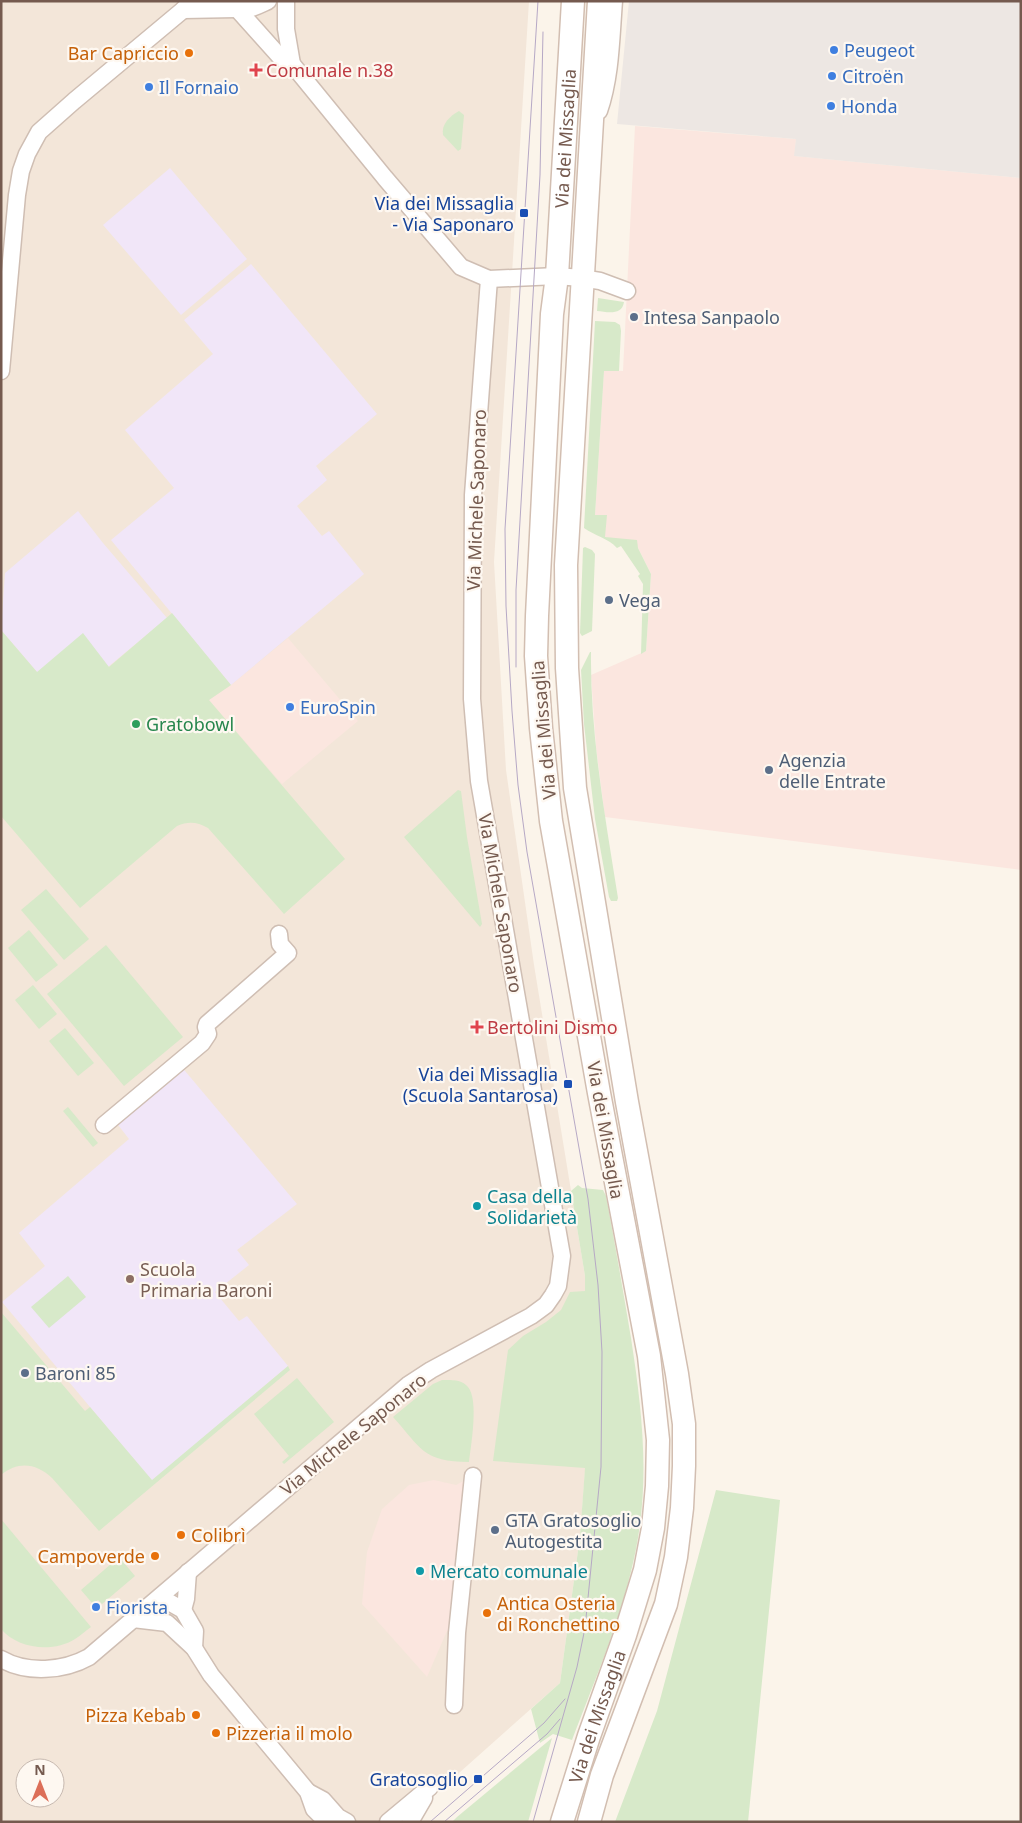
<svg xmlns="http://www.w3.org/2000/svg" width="1022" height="1823" viewBox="0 0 1022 1823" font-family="'Noto Sans',sans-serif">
	<rect width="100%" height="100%" fill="#fbf4ea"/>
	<path fill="#f3e6d9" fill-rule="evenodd" d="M1 1H529L494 562 506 770 534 965 585 1276 590 1407 580 1536 560 1683 404 1822H1ZM25 1768H55V1798H25Z"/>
	<g fill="#fbe6df">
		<path d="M635 126 796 139 795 156 1021 178V870L605 817 596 747 591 675 646 651 651 574 638 548 605 537 595 515 604 370 623 371Z"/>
		<path d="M288 638 358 721 282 784 209 700 231 685Z"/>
		<path d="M473 1476 457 1633 447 1631 427 1677 362 1604 367 1552 382 1509 409 1485 434 1480 456 1485Z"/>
	</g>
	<path fill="#ede7e3" d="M629 1H1021V178L794 156 796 139 617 124Z"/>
	<g fill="#f1e6f8">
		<path d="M170 168 247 259 181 315 103 225Z"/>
		<path d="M251 264 377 414 316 466 327 480 297 506 322 536 329 531 364 574 231 685 111 540 174 488 125 430 213 354 184 320Z"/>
		<path d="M78 511 103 543 167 618 108 667 37 672 1 630 5 573Z"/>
		<path d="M180 1065 297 1204 237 1250 249 1265 215 1292 239 1321 247 1316 288 1366 152 1481 2 1302 45 1266 19 1233 129 1139 115 1121Z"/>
	</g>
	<g fill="#d7e9c9">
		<path d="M459 111 464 115 461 149 458 151 443 135C441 124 450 116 459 111Z"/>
		<path d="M598 298 624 302C622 316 607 312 597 311Z"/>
		<path d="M595 321 615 322 620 325 621 331 619 371H604L595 515H607L605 537 637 540 638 548 651 574 646 651 641 654 643 584 638 576 640 574 621 546 617 548C608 538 595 536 584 528Z"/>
		<path d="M585 547 592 550 595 554 592 631 582 636 580 633 583 548Z"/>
		<path d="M172 613 231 685 209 700 345 859 284 914 208 828C197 822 189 821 177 826L80 908 1 816V630L37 672 83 633 109 667Z"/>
		<path d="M590 652H591C590 734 605 816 618 898L617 901H611L609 897 595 819 584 724 581 670Z"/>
		<path d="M458 790 461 791 467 837 482 924 480 927 404 837Z"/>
		<path d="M46 889 89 939 64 960 21 910Z"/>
		<path d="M29 930 58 965 36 982 8 948Z"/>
		<path d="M106 945 183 1037 124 1086 47 994Z"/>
		<path d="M33 985 57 1014 39 1029 15 1000Z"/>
		<path d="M65 1028 94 1063 78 1076 49 1041Z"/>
		<path d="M68 1107 98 1143 93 1147 63 1111Z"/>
		<path d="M578 1185 582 1188 603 1190 606 1196C615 1243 623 1291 631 1338 642 1410 650 1477 636 1549 623 1615 596 1677 572 1740L553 1734 540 1743 531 1709 560 1683 580 1536 585 1468 493 1461 508 1350 523 1336 546 1322 561 1310 570 1292 585 1291V1276L571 1191Z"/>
		<path d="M68 1276 86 1297 49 1328 31 1307Z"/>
		<path d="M1 1312 85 1411 90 1407 152 1480 288 1366 290 1370 99 1531 52 1478C36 1463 18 1461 1 1475Z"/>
		<path d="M297 1378 334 1422 284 1464 282 1462 289 1456 254 1414Z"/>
		<path d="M442 1380C450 1380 462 1379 468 1387 479 1400 471 1445 469 1462 423 1462 421 1448 393 1417L433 1384Z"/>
		<path d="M716 1490 780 1500 748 1822H615L657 1711Z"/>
		<path d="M1 1519 91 1627C85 1631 80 1636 75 1639 53 1653 18 1649 1 1629Z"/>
		<path d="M119 1557 135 1576 102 1604 98 1600 93 1604 81 1590Z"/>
		<path d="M552 1738 528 1822H452L457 1817Z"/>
	</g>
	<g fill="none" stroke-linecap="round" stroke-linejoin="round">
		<defs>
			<g id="street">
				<path d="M286 1V29L292 64"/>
				<path d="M231 6C244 14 255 7 268 1"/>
				<path d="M183 10 236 9"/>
				<path d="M238 10 281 58 292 64 385 178 461 267 489 279 557 276 581 278 600 281 627 291"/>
				<path d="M599 111C611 76 611 38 614 1"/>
				<path d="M1 371 17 195 21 171 27 154 39 132 74 101 183 10 191 1"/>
				<path d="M104 1125 202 1043 208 1034 206 1027 207 1024 288 953 280 944 279 934"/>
				<path d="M160 1597 183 1610 195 1631 194 1648"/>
				<path d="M183 1610 186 1599 188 1572"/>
				<path d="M133 1619 167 1623 194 1648 211 1675 308 1792 314 1809 327 1822"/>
				<path d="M1 1659C27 1674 64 1671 89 1657L408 1385 431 1370 531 1316 546 1305 553 1295 558 1286 562 1256 479 781 472 699 473 495 489 279"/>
				<path d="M454 1705 457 1633 473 1476"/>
				<path d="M308 1792 323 1800 338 1817 347 1822"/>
				<path d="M388 1822 430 1787"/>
				<path d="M410 1822 424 1798"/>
			</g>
			<g id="secondary">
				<path id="s1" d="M562 1822 589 1736 625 1635 645 1570 653 1528 657 1486 658 1440 649 1356 599 1093 551 821 541 728 536 656 537 616 552 314 557 276 573 1"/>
				<path d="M589 1822 602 1775 666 1604 676 1557 682 1508 684 1466V1424L677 1374 627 1102 575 788 567 668 566 565 599 1"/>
			</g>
		</defs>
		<use href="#street" stroke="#cfbeb3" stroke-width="19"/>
		<use href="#secondary" stroke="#d2beb1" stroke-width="25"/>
		<use href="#street" stroke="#fff" stroke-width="16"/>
		<use href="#secondary" stroke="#fff" stroke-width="22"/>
		<g stroke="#b6a8c5" stroke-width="1">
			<path d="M516 667V590L540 175 543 32"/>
			<path d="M430 1822 544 1723 565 1699"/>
			<path d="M444 1822 547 1734 560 1719"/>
			<path d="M533 1822 577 1667 585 1628 601 1467 602 1352 598 1285 588 1199 527 852 518 785 512 711 506 606 505 529 538 1"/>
		</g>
	</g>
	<g fill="#3f7fe0" stroke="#fef8f1" stroke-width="2">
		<circle cx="834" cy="50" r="5"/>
		<circle cx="832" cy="76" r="5"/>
		<circle cx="149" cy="87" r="5"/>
		<circle cx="831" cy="106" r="5"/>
		<circle cx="290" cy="707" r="5"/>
		<circle cx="96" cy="1607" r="5"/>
	</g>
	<g fill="#e8710a" stroke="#fef8f1" stroke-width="2">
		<circle cx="189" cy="53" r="5"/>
		<circle cx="181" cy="1535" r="5"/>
		<circle cx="155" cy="1556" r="5"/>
		<circle cx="487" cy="1613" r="5"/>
		<circle cx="196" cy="1715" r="5"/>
		<circle cx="216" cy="1733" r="5"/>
	</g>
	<g fill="#e0444e" stroke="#fef8f1" stroke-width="2">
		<path d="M253.5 62.5h5v5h5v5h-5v5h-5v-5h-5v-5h5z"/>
		<path d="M474.5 1019.5h5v5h5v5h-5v5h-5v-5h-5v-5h5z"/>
	</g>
	<g fill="#1a4fb4" stroke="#fef8f1" stroke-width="2">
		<rect x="519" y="208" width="10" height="10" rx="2.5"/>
		<rect x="563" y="1079" width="10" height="10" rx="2.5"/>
		<rect x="473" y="1774" width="10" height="10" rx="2.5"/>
	</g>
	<g fill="#5c6f8a" stroke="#fef8f1" stroke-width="2">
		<circle cx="634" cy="317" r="5"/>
		<circle cx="609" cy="600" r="5"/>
		<circle cx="769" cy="770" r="5"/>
		<circle cx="25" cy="1373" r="5"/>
		<circle cx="495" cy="1530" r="5"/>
	</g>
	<circle fill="#2e9e5b" stroke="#fef8f1" stroke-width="2" cx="136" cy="724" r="5"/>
	<g fill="#0f9aa8" stroke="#fef8f1" stroke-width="2">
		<circle cx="477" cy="1206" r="5"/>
		<circle cx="420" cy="1571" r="5"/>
	</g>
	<circle fill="#8d6e63" stroke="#fef8f1" stroke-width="2" cx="130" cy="1279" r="5"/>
	<g text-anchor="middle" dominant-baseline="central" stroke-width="4.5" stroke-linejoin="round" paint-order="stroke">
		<g font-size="18" fill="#366cbe" stroke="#fef8f1" text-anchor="start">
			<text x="844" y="50">Peugeot</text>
			<text x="842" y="76">Citroën</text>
			<text x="159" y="87">Il Fornaio</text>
			<text x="841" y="106">Honda</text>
			<text x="300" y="707">EuroSpin</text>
			<text x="106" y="1607">Fiorista</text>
		</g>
		<g font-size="18" fill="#c56008" stroke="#fef8f1" text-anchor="end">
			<text x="179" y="53">Bar Capriccio</text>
			<text x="191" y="1535" text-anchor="start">Colibrì</text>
			<text x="145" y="1556">Campoverde</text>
			<text x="497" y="1603" text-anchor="start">Antica Osteria<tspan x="497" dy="21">di Ronchettino</tspan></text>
			<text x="186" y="1715">Pizza Kebab</text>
			<text x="226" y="1733" text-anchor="start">Pizzeria il molo</text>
		</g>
		<g font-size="18" fill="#be3a42" stroke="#fef8f1" text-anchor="start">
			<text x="266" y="70">Comunale n.38</text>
			<text x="487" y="1027">Bertolini Dismo</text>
		</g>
		<g font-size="18" fill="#755a4f" stroke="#fef8f1">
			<text stroke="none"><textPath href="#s1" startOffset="1709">Via dei Missaglia</textPath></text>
			<text transform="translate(476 500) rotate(-88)">Via Michele Saponaro</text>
			<text transform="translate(543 730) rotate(-95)">Via dei Missaglia</text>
			<text transform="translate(501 903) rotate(80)">Via Michele Saponaro</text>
			<text transform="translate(606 1130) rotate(80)">Via dei Missaglia</text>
			<text transform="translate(353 1434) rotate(-39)">Via Michele Saponaro</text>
			<text stroke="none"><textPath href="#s1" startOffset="111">Via dei Missaglia</textPath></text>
		</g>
		<g font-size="18" fill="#164399" stroke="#fef8f1" text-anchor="end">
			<text x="514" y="203">Via dei Missaglia<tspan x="514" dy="21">- Via Saponaro</tspan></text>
			<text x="558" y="1074">Via dei Missaglia<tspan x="558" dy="21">(Scuola Santarosa)</tspan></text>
			<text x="468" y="1779">Gratosoglio</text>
		</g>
		<g font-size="18" fill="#4e5e75" stroke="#fef8f1" text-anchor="start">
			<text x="644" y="317">Intesa Sanpaolo</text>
			<text x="619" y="600">Vega</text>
			<text x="779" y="760">Agenzia<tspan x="779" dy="21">delle Entrate</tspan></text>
			<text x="35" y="1373">Baroni 85</text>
			<text x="505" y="1520">GTA Gratosoglio<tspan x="505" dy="21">Autogestita</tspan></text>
		</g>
		<g font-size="18" fill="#27864d" stroke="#fef8f1" text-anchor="start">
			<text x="146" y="724">Gratobowl</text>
		</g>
		<g font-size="18" fill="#0d838f" stroke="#fef8f1" text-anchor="start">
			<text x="487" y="1196">Casa della<tspan x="487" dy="21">Solidarietà</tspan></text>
			<text x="430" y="1571">Mercato comunale</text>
		</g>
		<g font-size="18" fill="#785e54" stroke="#fef8f1" text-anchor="start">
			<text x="140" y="1269">Scuola<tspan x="140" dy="21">Primaria Baroni</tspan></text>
		</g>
	</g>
	<rect width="1022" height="1823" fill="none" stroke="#755a4f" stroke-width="5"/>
	<g transform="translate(40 1783)"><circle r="24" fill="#fef8f1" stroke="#c7b9b0"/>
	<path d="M0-4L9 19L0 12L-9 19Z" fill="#dc6f58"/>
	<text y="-8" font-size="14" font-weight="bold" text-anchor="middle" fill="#755a4f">N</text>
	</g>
</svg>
